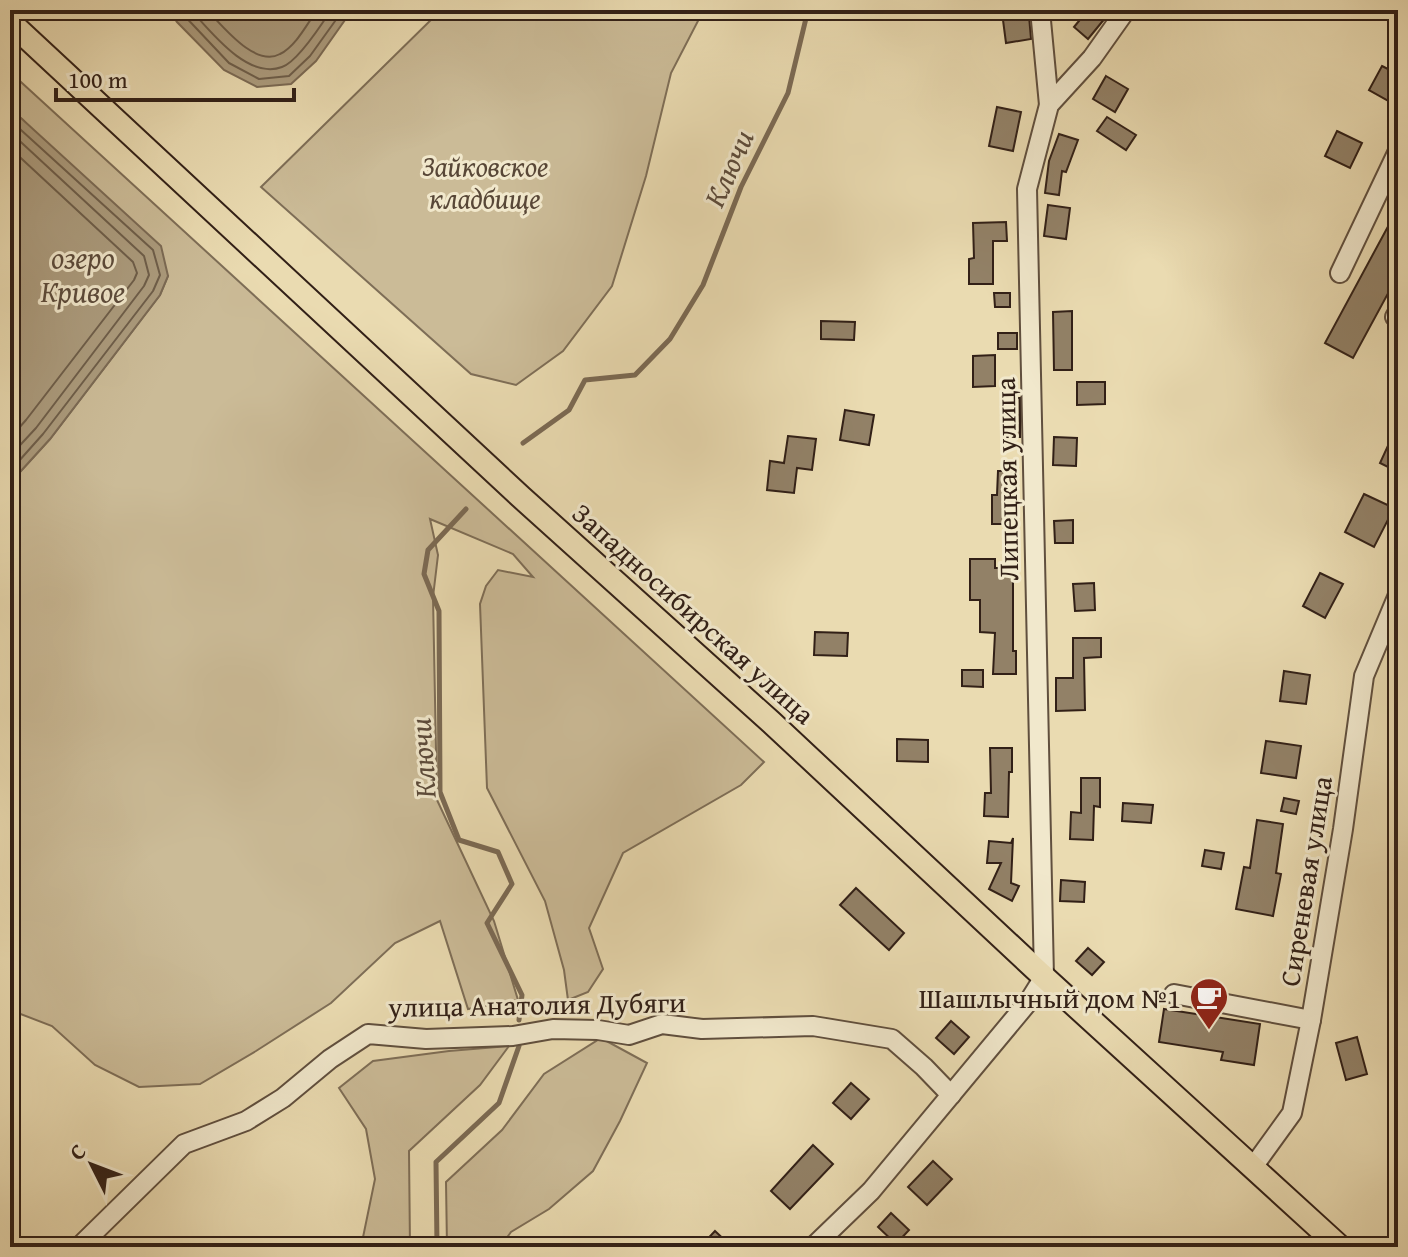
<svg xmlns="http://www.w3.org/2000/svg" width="1408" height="1257" viewBox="0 0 1408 1257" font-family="'Gentium Book Plus',serif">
	<rect width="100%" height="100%" fill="#eadbb1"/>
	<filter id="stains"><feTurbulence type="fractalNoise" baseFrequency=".0025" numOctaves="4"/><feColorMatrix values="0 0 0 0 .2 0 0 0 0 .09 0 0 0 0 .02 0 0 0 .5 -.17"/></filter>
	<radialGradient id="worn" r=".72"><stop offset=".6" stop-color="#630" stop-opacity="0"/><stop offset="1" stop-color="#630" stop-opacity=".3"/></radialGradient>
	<g fill="#cbbb97" stroke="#7e6e57" stroke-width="2">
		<path d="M441 10H700L699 19 671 73 646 176 612 286 563 351 516 385 471 374 261 187Z"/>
		<path d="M10 72 764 762 741 785 623 853 589 928 603 969 588 992 568 1000 564 970 545 901 487 788 480 604 486 586 498 570 533 577 513 554 430 519 438 555 433 597 437 800 494 921 518 1000 468 1009 440 921 395 943 331 1003 256 1051 200 1084 139 1087 95 1065 52 1026 10 1010V483L50 439 160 295 168 276 22 119 10 110Z"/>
		<path d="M601 1038 647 1063 620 1121 593 1171 549 1209 511 1232 500 1247H447L446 1182 502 1130 544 1074Z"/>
		<path d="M509 1046 480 1085 409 1151 410 1247H361L375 1179 366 1129 339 1088 373 1061 449 1051Z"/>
	</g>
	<g fill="#ab9b7d" stroke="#7b6a54" stroke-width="2">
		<path d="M169 10H352L316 61 291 84 257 87 224 70 177 22Z"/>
		<path d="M10 110 22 119 161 246 168 276 160 295 50 439 10 483Z"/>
	</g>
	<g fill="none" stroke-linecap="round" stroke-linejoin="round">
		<g stroke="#6e5e4a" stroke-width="2">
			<path d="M179 10 229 63 259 79 289 76 310 56 343 10"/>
			<path d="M191 10C211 32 248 80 282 67 297 62 322 24 331 10"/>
			<path d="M207 10C222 25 255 68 280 54 296 46 307 24 317 10"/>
			<path d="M10 120 153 250 160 275 153 291 43 434 10 471"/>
			<path d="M10 132 144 256 149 275 144 286 36 428 10 456"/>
			<path d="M10 148 133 262 137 273 134 280 26 420 10 438"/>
		</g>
		<g stroke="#7b6a54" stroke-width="5">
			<path d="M523 443 569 410 585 380 635 375 670 339 703 285 741 187 788 93 808 10"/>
			<path d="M466 509 428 550 424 574 439 611 440 792 459 840 498 852 512 884 487 923 522 995 519 1020"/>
			<path d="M437 1247 436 1162 499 1103 519 1046"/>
		</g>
	</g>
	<g fill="#928167" stroke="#322017" stroke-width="2">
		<path d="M1088 10H1098L1106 17 1088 39 1074 27Z"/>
		<path d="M1029 16 1031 39 1006 43 1003 20Z"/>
		<path d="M1382 66 1398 74V96L1394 104 1369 90Z"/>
		<path d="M1106 76 1128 89 1115 112 1093 99Z"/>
		<path d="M997 107 1021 112 1013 151 989 146Z"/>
		<path d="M1107 117 1136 135 1126 150 1097 131Z"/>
		<path d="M1337 131 1362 143 1350 168 1325 156Z"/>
		<path d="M1059 134 1078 140 1066 172 1062 171 1059 195 1045 193 1049 161Z"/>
		<path d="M1048 205 1070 208 1066 239 1044 236Z"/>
		<path d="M1398 208V275L1353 358 1325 343Z"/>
		<path d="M1006 222 1007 241H993V284H969V259L974 258 973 223Z"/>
		<path d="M994 293H1010V307H995Z"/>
		<path d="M1072 311V370H1054L1053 312Z"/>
		<path d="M821 321 855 322 854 340 821 339Z"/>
		<rect x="998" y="333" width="19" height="16"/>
		<path d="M995 355V386L973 387V356Z"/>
		<path d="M1077 382H1105V404L1077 405Z"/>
		<path d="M1005 398H1020V437H1004Z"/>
		<path d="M845 410 874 415 869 445 840 440Z"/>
		<path d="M1398 424V472L1380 463Z"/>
		<path d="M788 436 816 439 812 470 797 468 794 493 767 490 770 461 784 463Z"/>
		<path d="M1054 437 1077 438 1076 466 1053 465Z"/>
		<path d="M998 471H1014L1013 495H1017V524H992V495H997Z"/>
		<path d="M1364 494 1394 508 1374 547 1345 532Z"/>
		<path d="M1073 520V543H1055L1054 521Z"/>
		<path d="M970 559H995V568H1013V651H1016V674H993L995 633 980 632V600H970Z"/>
		<path d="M1320 573 1343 584 1325 618 1303 606Z"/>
		<path d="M1094 583 1095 610 1075 611 1073 584Z"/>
		<path d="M815 632 848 633 847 656 814 655Z"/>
		<path d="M1073 638H1101V657L1084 658 1085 710 1056 711V678H1073Z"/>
		<path d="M962 670H983V687L962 686Z"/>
		<path d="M1284 671 1310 675 1306 704 1280 701Z"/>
		<path d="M897 739 928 740V762L897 761Z"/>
		<path d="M1266 741 1301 746 1296 778 1261 773Z"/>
		<path d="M990 748H1012V772H1009L1008 817 984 816 985 793H991Z"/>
		<path d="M1081 778H1100V807L1094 806 1093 840 1070 839 1071 812 1081 813Z"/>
		<path d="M1284 798 1299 801 1296 814 1281 811Z"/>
		<path d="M1123 803 1153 805 1151 823 1122 821Z"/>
		<path d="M1257 820 1283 824 1276 873 1281 874 1273 916 1236 909 1244 867 1250 868Z"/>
		<path d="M1013 838 1011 883 1019 886 1012 901 989 889 1001 863H987L989 841 1011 843Z"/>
		<path d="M1205 850 1224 853 1221 869 1202 866Z"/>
		<path d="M1061 880 1085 882 1084 902 1060 901Z"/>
		<path d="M856 888 904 933 889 950 840 905Z"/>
		<path d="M1088 948 1104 962 1092 975 1076 961Z"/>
		<path d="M1164 1009 1260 1024 1254 1065 1221 1060 1223 1052 1159 1042Z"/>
		<path d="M951 1021 969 1037 954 1054 936 1038Z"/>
		<path d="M1357 1037 1367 1074 1346 1080 1336 1043Z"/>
		<path d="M851 1083 869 1099 851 1119 833 1103Z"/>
		<path d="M813 1145 833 1164 790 1209 771 1191Z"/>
		<path d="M933 1161 952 1179 927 1205 908 1187Z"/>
		<path d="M891 1213 909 1230 896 1244 878 1227Z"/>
		<path d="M715 1231 732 1247H700Z"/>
	</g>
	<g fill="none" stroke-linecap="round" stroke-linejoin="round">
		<defs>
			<g id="minor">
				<path d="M1040 10 1049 105"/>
				<path d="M1340 273 1398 151"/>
				<path d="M1398 312 1395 317 1398 319"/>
				<path d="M1174 994 1311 1020"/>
				<path d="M1253 1167 1292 1113 1311 1020 1343 829 1364 676 1398 595"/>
				<path d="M79 1247 184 1144 246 1121 283 1098 330 1059 368 1034 426 1039 513 1036 553 1029 598 1030 629 1035 662 1024 702 1029 813 1026 892 1039 924 1067 951 1095"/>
				<path d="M813 1247 871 1191 1029 1001 1044 977 1027 189 1049 105 1092 58 1126 10"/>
			</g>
			<path id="major" d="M10 22 521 497 771 722 1044 977 1340 1247"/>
		</defs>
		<use href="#minor" stroke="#604f3e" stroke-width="22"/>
		<use href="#major" stroke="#322017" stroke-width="26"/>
		<use href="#minor" stroke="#f1e8cc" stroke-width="18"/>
		<use href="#major" stroke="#eadbb1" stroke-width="22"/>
	</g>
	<defs>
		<symbol id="cafe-pin" viewBox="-11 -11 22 30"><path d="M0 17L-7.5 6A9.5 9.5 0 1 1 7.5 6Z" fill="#8f2418" stroke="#f1e8cc"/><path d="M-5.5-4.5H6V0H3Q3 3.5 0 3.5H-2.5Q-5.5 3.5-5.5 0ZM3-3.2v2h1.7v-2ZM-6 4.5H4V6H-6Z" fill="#fff"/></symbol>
	</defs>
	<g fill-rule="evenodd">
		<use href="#cafe-pin" x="1187" y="975" width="44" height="60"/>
	</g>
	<g text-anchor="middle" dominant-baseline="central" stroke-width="6" stroke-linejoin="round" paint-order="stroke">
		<g font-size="28" font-style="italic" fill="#584737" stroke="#f1e8cc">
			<text x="485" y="165">Зайковское<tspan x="485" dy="32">кладбище</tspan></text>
		</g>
		<g font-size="28" fill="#322017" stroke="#f1e8cc">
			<text transform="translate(1006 479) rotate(-91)">Липецкая улица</text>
			<text transform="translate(694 613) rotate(42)">Западносибирская улица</text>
			<text transform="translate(1305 881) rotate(-81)">Сиреневая улица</text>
			<text transform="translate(537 1004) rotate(-1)">улица Анатолия Дубяги</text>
		</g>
		<g font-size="28" fill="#322017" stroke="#f1e8cc" text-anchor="end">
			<text x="1181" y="997">Шашлычный дом №1</text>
		</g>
		<g font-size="30" font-style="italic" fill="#5c4b3b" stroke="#f1e8cc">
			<text transform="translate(728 168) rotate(-66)">Ключи</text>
			<text x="83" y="257">озеро<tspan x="83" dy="34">Кривое</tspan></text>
			<text transform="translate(422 758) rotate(-94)">Ключи</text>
		</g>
	</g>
	<rect width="1408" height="1257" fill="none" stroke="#eadbb1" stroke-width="40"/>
	<rect x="12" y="12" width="1384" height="1233" fill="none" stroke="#322017" stroke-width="4"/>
	<rect x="20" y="20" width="1368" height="1217" fill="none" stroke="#322017" stroke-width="2"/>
	<g transform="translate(92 1165) rotate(312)" stroke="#f1e8cc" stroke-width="6" paint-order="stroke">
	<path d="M0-6L14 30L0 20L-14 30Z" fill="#322017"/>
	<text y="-12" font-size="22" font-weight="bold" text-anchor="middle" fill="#322017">С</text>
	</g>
	<path d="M56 88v12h238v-12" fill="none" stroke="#322017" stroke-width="4"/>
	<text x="68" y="88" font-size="24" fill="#322017" stroke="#f1e8cc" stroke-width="6" paint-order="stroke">100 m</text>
	<rect width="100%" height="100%" filter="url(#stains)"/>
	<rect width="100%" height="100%" fill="url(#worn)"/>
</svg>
